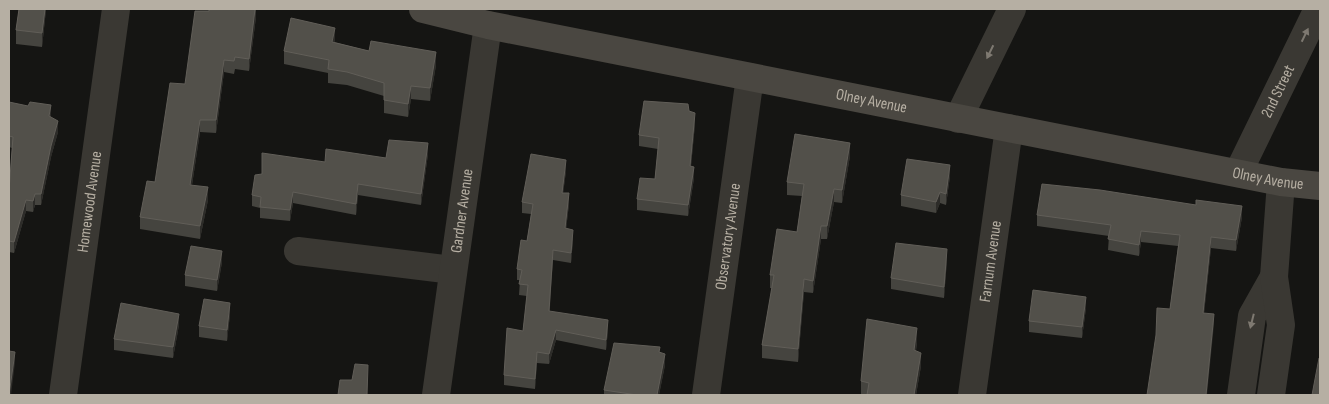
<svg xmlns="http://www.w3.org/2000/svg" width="1329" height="404" viewBox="0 0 1329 404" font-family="'Sofia Sans Condensed',sans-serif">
	<rect width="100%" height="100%" fill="#151513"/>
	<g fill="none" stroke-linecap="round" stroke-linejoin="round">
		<g stroke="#3a3833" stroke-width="28">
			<path d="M958 119 1012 9"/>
			<path id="s1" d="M1238 173 1318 9"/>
			<path d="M298 251 453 270"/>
			<path id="s2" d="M63 395 116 9"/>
			<path id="s3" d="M436 395 488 25"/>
			<path id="s4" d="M706 395 750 77"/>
			<path id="s5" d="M972 395 1009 128"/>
			<path d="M1241 395 1252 316 1274 277"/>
			<path d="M1271 395 1281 325 1274 277 1281 182"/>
		</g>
		<path stroke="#4a4741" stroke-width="28" id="s6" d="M423 9 488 25 1281 182 1320 186"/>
	</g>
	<g fill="#45443f">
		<path d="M19 9H51V10H46L42 47 16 44V30Z"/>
		<path d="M256 9V17L249 71 235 69 234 74 224 72 216 133 200 132 192 185 208 200 200 239 140 229V217L155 182 209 11Z"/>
		<path d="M334 42 369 51 436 65 430 101 411 99 408 117 384 113V96L347 85 328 83V73L284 64V51Z"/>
		<path d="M9 102 51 117 58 132 51 157 41 205H35L33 212 26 211 14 253 9 252V191L12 148 9 147Z"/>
		<path d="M689 111 695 124 691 166 694 178 688 216 637 210V199L655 179 658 149 639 146V135Z"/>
		<path d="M428 154 421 205 358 195 356 215 293 203 290 221 260 218V208L252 206V195L262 174 325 162 386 158Z"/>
		<path d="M850 156 842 203 834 202 827 239H821L813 293 804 292 798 362 762 358V345L772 288H770V275L797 232 802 196 787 195V182Z"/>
		<path d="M566 171 563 193 569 204 566 229 573 240 571 263 553 260 549 312 608 330 606 350 556 340 549 364 537 363 535 389 504 385V375L523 331 527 296 519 295 520 280H517V269L527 241 531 214 522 213V202Z"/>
		<path d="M950 176 946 205 940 203 936 213 901 206V195Z"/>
		<path d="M1037 215 1242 217 1236 251 1211 248 1204 313 1214 325 1170 309 1178 246 1141 242 1139 256 1108 250 1109 236 1037 226Z"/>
		<path d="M947 260 944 298 891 289V278Z"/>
		<path d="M222 262 217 291 185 286V275Z"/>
		<path d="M1086 308 1082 338 1029 332V321Z"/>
		<path d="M230 314 227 341 199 337V326Z"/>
		<path d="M179 325 173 358 114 350V339Z"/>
		<path d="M917 342 916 351 921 366 916 395H861V381Z"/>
		<path d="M660 352 665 365 659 395H604V390Z"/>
	</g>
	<g fill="#2d2c29">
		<path d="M45 9H46L42 47V33Z"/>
		<path d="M255 9 256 17 249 71V59Z"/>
		<path d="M335 28V41L332 55V42Z"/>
		<path d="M436 52V65L430 101V88Z"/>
		<path d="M224 60V72L216 133V120Z"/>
		<path d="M411 86V99L408 117V104Z"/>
		<path d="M51 105V116L49 127V116Z"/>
		<path d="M695 113V124L690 177V166Z"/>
		<path d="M200 120V132L190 198V185Z"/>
		<path d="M58 121V132L51 157 41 205V194L51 146Z"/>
		<path d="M428 143V154L421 205V194Z"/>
		<path d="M850 143V156L842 203V190Z"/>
		<path d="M566 160V171L562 203V193Z"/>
		<path d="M950 165V176L946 205V194Z"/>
		<path d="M694 167V178L688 216V205Z"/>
		<path d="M358 184V195L356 215V204Z"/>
		<path d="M208 187V200L200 239V226Z"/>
		<path d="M834 189V202L827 239V226Z"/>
		<path d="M293 192V203L290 221V210Z"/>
		<path d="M940 192V203L936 213V202Z"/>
		<path d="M569 193V204L565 239V228Z"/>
		<path d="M35 194V205L33 212V201Z"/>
		<path d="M26 200V211L14 253V242Z"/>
		<path d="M1242 206V217L1236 251V240Z"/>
		<path d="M821 226V239L813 293V281Z"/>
		<path d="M573 230V240L571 263V253Z"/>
		<path d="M1141 231V242L1139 256V245Z"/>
		<path d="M1211 237V248L1203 324V313Z"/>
		<path d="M947 249V260L944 298V287Z"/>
		<path d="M553 250V260L549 322V311Z"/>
		<path d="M222 251V262L217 291V280Z"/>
		<path d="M804 279V292L798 362V349Z"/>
		<path d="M1086 297V308L1082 338V327Z"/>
		<path d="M230 303V314L227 341V330Z"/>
		<path d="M179 314V325L173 358V347Z"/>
		<path d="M1214 314V325L1207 395H1206Z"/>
		<path d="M608 320V330L606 350V340Z"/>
		<path d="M917 328V342L914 364V350Z"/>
		<path d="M556 330V340L549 364V354Z"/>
		<path d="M15 352V363L11 395H9Z"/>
		<path d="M537 352V363L535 389V379Z"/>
		<path d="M921 353V366L916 395H914Z"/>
		<path d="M665 354V365L659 395H657Z"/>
	</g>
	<g fill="#52504a" stroke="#615e58">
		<path d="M19 9H45L42 33 16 30Z"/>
		<path d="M209 9H255L249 59 235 57 234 61 224 60 216 120H200L190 185 208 187 200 226 140 217 147 181 155 182 170 83 185 84 195 11H209Z"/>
		<path d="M291 18 335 28 332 42 369 51 371 41 436 52 430 88 411 86 408 104 384 100V83L347 72 328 69 329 60 284 51Z"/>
		<path d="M644 101 688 104 689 111 695 113 690 166 694 167 688 205 637 199 640 178 655 179 659 138 639 135Z"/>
		<path d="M9 102 28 106 30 102 51 105 49 116 58 121 51 146 41 194H35L33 201 26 200 14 242 9 241V191L13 137 9 136Z"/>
		<path d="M795 134 850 143 842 190 834 189 827 226H821L813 281 804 279 798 349 762 345 774 275H770L777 229 797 232 804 184 787 182Z"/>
		<path d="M389 140 428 143 421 194 358 184 356 204 293 192 290 210 260 207 261 197 252 195 255 175 262 174V153L325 162 326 149 386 158Z"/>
		<path d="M531 154 566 160 562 193H569L565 228 573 230 571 253 553 250 549 311 608 320 606 340 556 330 549 354 537 352 535 379 504 375 507 328 523 331 528 285 519 284 522 270 517 269 521 240 527 241 533 204 522 202Z"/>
		<path d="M907 159 950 165 946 194 940 192 936 202 901 195Z"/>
		<path d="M1042 184 1100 190 1196 205V200L1242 206 1236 240 1211 237 1203 313 1214 314 1206 395H1147L1156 335 1157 308 1170 309 1180 235 1141 231 1139 245 1108 239 1111 225 1037 215Z"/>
		<path d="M896 243 947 249 944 287 891 278Z"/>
		<path d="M191 246 222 251 217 280 185 275Z"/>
		<path d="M1033 290 1086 297 1082 327 1029 321Z"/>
		<path d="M204 299 230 303 227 330 199 326Z"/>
		<path d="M121 303 179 314 173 347 114 339Z"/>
		<path d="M867 319 917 328 914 350 921 353 914 395H867L869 383 861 381Z"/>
		<path d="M614 343 660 347 659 352 665 354 657 395H637L604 390Z"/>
		<path d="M9 351 15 352 9 395Z"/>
		<path d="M1319 358H1320V395H1312Z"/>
		<path d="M355 364 368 365 367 395H338L340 380H352Z"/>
	</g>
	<defs><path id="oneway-solid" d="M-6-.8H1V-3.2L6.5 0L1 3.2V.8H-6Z" transform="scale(1.25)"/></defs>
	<g fill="#7e7971">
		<use href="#oneway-solid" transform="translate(1305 35) rotate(-64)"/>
		<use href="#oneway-solid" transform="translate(990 52) rotate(116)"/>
		<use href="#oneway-solid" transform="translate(1252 321) rotate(104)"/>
	</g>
	<g text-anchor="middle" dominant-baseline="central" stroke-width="4" stroke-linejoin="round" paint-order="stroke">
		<g font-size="16" fill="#b6afa3" stroke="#100f0e">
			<text stroke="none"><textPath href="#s1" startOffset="91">2nd Street</textPath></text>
			<text stroke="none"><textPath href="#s6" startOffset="458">Olney Avenue</textPath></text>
			<text stroke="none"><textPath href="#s6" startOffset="862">Olney Avenue</textPath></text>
			<text stroke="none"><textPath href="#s2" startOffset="195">Homewood Avenue</textPath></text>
			<text stroke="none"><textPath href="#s3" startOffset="186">Gardner Avenue</textPath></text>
			<text stroke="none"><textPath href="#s4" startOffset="160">Observatory Avenue</textPath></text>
			<text stroke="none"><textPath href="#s5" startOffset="135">Farnum Avenue</textPath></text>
		</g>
	</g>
	<rect width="1329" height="404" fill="none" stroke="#b6afa3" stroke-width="20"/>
</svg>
